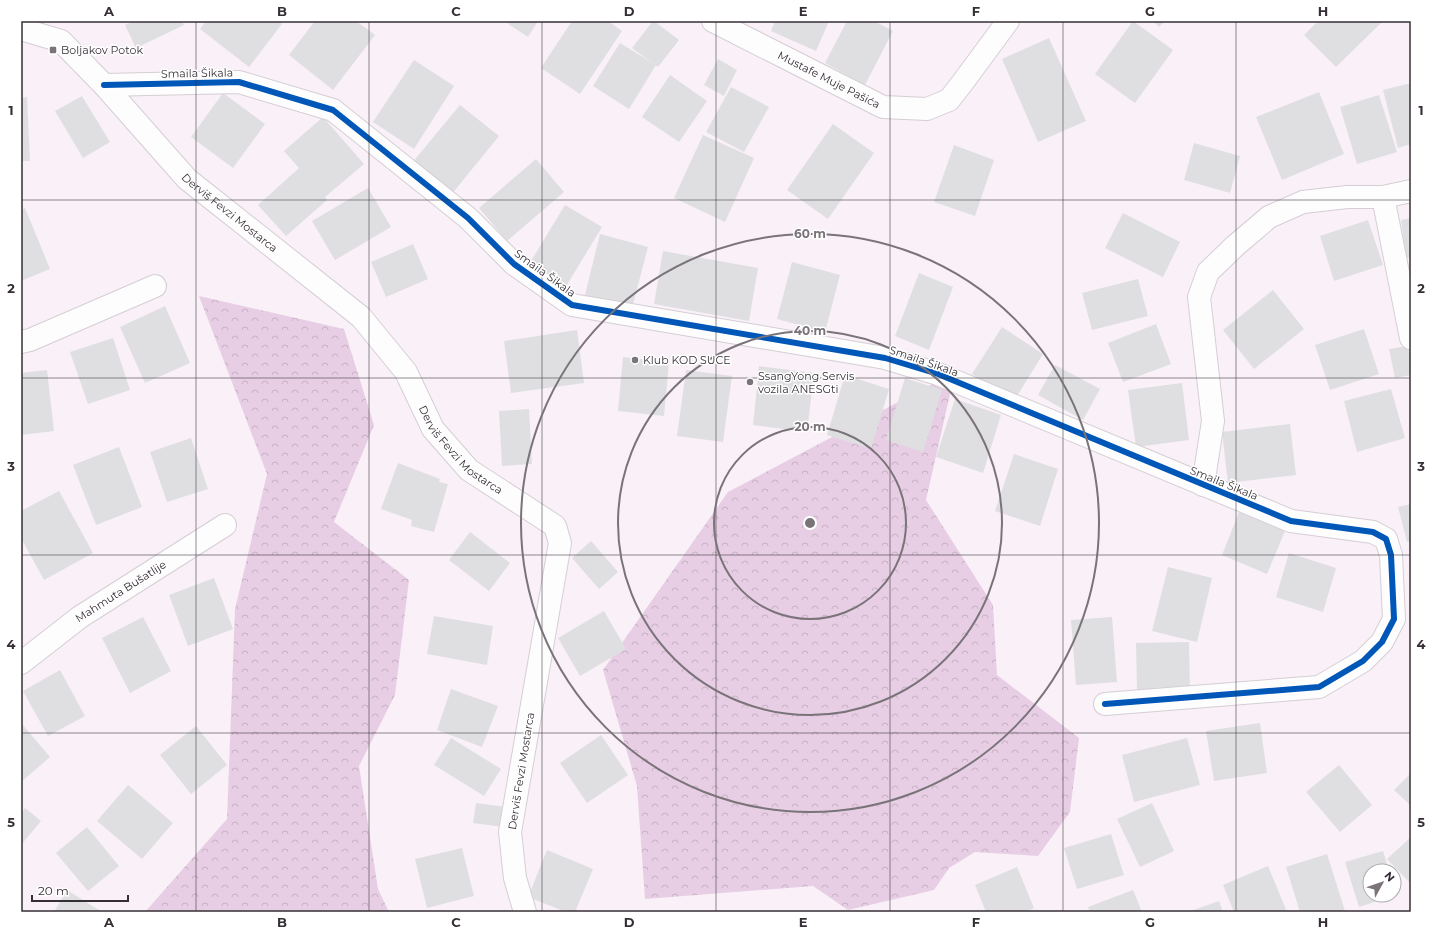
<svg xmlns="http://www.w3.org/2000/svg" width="1432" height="933" viewBox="0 0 1432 933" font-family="Montserrat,sans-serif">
	<defs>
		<pattern id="forest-crowns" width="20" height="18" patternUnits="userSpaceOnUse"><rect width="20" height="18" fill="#e7cee4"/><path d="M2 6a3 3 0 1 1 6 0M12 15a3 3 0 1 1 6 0" fill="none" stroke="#c7b1c4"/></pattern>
	</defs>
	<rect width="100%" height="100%" fill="#faf0f8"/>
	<g fill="url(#forest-crowns)">
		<path d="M199 296 344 329 374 425 334 522 409 580 395 695 359 766 378 889 389 912H145L227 819 235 609 267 474Z"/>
		<path d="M955 372 926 500 993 605 997 675 1079 738 1070 812 1038 856 975 852 949 868 934 890 848 910 813 886 645 899 637 786 603 670 728 492Z"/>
	</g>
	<g fill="#dfdfe2">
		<path d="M134 21H182L184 25 136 48 125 25Z"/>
		<path d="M206 21H279L282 24 249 67 200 29Z"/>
		<path d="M315 21H356L375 35 333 90 289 55Z"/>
		<path d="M504 21H538L528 37Z"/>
		<path d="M572 21H608L622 31 580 94 541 68Z"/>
		<path d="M653 21H654L679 40 658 67 632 48Z"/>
		<path d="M775 21H829L816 51 771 31Z"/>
		<path d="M847 21H874L893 31 865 85 825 63Z"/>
		<path d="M1133 21 1173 50 1135 103 1095 74Z"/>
		<path d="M1153 21H1165L1159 27Z"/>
		<path d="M1318 21H1383L1336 67 1304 35Z"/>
		<path d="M1049 38 1086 121 1038 142 1002 59Z"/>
		<path d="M620 43 656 65 629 109 593 86Z"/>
		<path d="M718 59 737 70 724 96 704 85Z"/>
		<path d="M414 60 454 86 414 149 373 122Z"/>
		<path d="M670 75 707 101 679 142 642 117Z"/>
		<path d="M1411 83V144L1398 148 1383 90Z"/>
		<path d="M731 87 769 107 744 152 706 132Z"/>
		<path d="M1319 92 1344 154 1282 180 1256 117Z"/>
		<path d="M223 93 265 124 233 168 191 137Z"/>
		<path d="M1379 95 1397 152 1357 164 1340 107Z"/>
		<path d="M82 96 110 142 83 158 55 111Z"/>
		<path d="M27 97 30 161H21V98Z"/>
		<path d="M460 105 499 136 451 195 412 163Z"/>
		<path d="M323 117 364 164 325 197 327 200 286 236 258 205 299 168 284 151Z"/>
		<path d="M833 124 874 153 828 219 787 190Z"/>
		<path d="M703 135 754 158 725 222 674 198Z"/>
		<path d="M1194 143 1240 156 1230 193 1184 180Z"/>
		<path d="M954 145 994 160 975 216 934 202Z"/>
		<path d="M536 159 564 192 507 241 479 208Z"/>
		<path d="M368 188 391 227 335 260 312 221Z"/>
		<path d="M565 205 602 227 565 288 528 266Z"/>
		<path d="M25 208 50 269 21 281V210Z"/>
		<path d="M1123 213 1180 242 1163 277 1105 248Z"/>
		<path d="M1411 218V257L1406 258 1401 220Z"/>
		<path d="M1368 220 1383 265 1334 281 1320 236Z"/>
		<path d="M600 234 648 247 632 308 585 295Z"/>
		<path d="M413 244 428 279 386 297 371 262Z"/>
		<path d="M663 251 758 268 749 321 654 304Z"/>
		<path d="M792 262 840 275 825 332 777 319Z"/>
		<path d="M919 273 953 287 929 350 895 336Z"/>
		<path d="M1138 279 1148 316 1092 330 1082 293Z"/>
		<path d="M1273 290 1304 329 1254 369 1223 330Z"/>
		<path d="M165 306 190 363 145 383 120 327Z"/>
		<path d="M1156 324 1171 364 1123 382 1108 343Z"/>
		<path d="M1002 327 1043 354 1014 401 972 374Z"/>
		<path d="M1364 329 1379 374 1330 390 1315 345Z"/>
		<path d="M577 330 584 383 511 393 504 341Z"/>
		<path d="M113 338 130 390 88 404 70 352Z"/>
		<path d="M1408 346 1411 362V375L1395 378 1389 349Z"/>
		<path d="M623 357 669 362 664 416 618 411Z"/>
		<path d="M1055 365 1100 389 1083 420 1038 395Z"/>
		<path d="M759 366 814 373 807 432 753 425Z"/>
		<path d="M47 370 54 431 21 435V373Z"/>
		<path d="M686 370 732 376 723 442 677 436Z"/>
		<path d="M845 375 889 389 871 449 827 435Z"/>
		<path d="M905 378 942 390 923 452 886 440Z"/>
		<path d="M1182 383 1189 440 1136 447 1128 390Z"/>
		<path d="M1391 389 1405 438 1357 452 1344 401Z"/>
		<path d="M955 399 1001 415 983 473 936 457Z"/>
		<path d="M529 409 532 464 502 466 499 411Z"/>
		<path d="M1290 424 1296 475 1228 483 1222 432Z"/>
		<path d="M191 438 208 489 167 502 150 452Z"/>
		<path d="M119 447 142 507 96 525 73 465Z"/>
		<path d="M1014 454 1058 469 1040 526 995 511Z"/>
		<path d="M398 463 440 479 439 482 448 484 434 532 411 526 412 520 381 509Z"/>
		<path d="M59 491 93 553 44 580 21 538V511Z"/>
		<path d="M1411 504V541L1407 542 1398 507Z"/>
		<path d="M1239 512 1285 531 1267 574 1222 555Z"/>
		<path d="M470 532 510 563 489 591 449 560Z"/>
		<path d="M591 541 618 572 599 589 572 558Z"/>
		<path d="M1289 553 1336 568 1323 612 1276 597Z"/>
		<path d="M1168 567 1212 578 1197 642 1152 631Z"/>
		<path d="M214 578 233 629 188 646 169 595Z"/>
		<path d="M604 611 626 649 580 676 558 638Z"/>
		<path d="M434 616 493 626 487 665 427 654Z"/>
		<path d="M143 617 171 671 130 693 102 638Z"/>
		<path d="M1112 617 1117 682 1076 685 1071 620Z"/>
		<path d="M1189 642 1190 689 1137 690 1136 643Z"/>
		<path d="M60 670 85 716 48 736 23 691Z"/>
		<path d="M451 689 498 706 482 747 437 730Z"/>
		<path d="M21 723 50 757 21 782Z"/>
		<path d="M1260 723 1267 773 1214 781 1206 731Z"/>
		<path d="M196 726 227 765 191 794 160 755Z"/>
		<path d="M601 735 628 775 587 803 560 763Z"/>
		<path d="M451 738 501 769 484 796 434 765Z"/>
		<path d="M1187 738 1200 785 1134 802 1122 755Z"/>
		<path d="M1339 765 1372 805 1340 832 1306 792Z"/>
		<path d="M1411 773V806L1394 790Z"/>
		<path d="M128 785 173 823 142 859 97 821Z"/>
		<path d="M476 803 506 807 503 827 473 823Z"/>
		<path d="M1152 803 1174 851 1140 867 1117 819Z"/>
		<path d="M25 808 41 821 21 845V814Z"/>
		<path d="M87 827 119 866 88 891 56 853Z"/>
		<path d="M1111 834 1124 875 1077 889 1064 848Z"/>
		<path d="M1411 837V884L1387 859Z"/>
		<path d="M462 848 474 896 427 908 415 859Z"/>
		<path d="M547 850 593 869 575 912H566L528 897Z"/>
		<path d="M1383 851 1389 871H1370V895H1394V888L1397 895 1359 907 1345 862Z"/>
		<path d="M1327 854 1345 911 1341 912H1300L1286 867Z"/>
		<path d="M1268 866 1287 912H1234L1223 885Z"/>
		<path d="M1017 867 1034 908 1025 912H986L975 885Z"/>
		<path d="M67 890 102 912H54Z"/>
		<path d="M1133 890 1142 912H1090L1088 907Z"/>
		<path d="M1219 901 1223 912H1188Z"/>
	</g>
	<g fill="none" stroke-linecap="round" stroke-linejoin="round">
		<defs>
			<g id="street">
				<path id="s1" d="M713 21 883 107 927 109 949 100 963 82 1008 21"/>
				<path id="s2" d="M21 29 61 41 104 85 187 179 361 317 406 372 433 429 469 470 555 526 560 543 510 832 515 878 525 912"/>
				<path d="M104 85 239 82 333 110 468 218 514 264 572 305 885 358 938 374 1291 521 1373 532 1386 539 1391 555 1394 619 1382 642 1363 661 1319 687 1105 704"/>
				<path d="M1383 197 1411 338"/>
				<path d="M21 342 30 340 155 286"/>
				<path d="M1203 485 1213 421 1199 297 1208 272 1235 246 1269 217 1303 202 1347 197H1383L1411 191"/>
				<path id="s3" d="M21 663 80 617 225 525"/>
			</g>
		</defs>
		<use href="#street" stroke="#d5ced4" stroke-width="24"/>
		<use href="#street" stroke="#fefdfe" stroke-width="22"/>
		<defs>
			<path id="cycleway" d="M104 85 239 82 333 110 468 218 514 264 572 305 885 358 938 374 1291 521 1373 532 1386 539 1391 555 1394 619 1382 642 1363 661 1319 687 1105 704"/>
		</defs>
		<use href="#cycleway" stroke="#fff" stroke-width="8"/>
		<use href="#cycleway" stroke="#0057b8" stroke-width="6"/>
	</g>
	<path fill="none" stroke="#352f35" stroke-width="1" stroke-opacity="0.55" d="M196 21V912M369 21V912M542 21V912M716 21V912M890 21V912M1063 21V912M1236 21V912M21 200H1411M21 378H1411M21 555H1411M21 733H1411"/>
	<g fill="none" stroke="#7a7379" stroke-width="2">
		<circle cx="810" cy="523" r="96"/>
		<circle cx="810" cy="523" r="192"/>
		<circle cx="810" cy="523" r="289"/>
	</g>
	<g fill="#7a7379" stroke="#fff" stroke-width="1.5">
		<rect x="49" y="46" width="8" height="8" rx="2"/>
		<circle cx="635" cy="360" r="4"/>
		<circle cx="750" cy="382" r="4"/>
	</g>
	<g text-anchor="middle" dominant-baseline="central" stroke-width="3" stroke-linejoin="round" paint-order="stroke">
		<g font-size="11" fill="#352f35" stroke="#fff" text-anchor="start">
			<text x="61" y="50">Boljakov Potok</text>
			<text x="643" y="360">Klub KOD SUCE</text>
			<text x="758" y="376">SsangYong Servis<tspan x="758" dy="13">vozila ANESGti</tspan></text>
		</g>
		<g font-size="11" fill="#352f35" stroke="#fff">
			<text transform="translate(197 73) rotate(-1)">Smaila Šikala</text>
			<text stroke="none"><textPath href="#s1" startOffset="130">Mustafe Muje Pašića</textPath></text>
			<text stroke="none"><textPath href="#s2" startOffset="283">Derviš Fevzi Mostarca</textPath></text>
			<text transform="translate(545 273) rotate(36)">Smaila Šikala</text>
			<text transform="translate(924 361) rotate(19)">Smaila Šikala</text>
			<text stroke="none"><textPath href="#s2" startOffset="619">Derviš Fevzi Mostarca</textPath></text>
			<text transform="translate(1224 483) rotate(22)">Smaila Šikala</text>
			<text stroke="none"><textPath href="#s3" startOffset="123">Mahmuta Bušatlije</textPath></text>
			<text transform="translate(521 771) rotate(-81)">Derviš Fevzi Mostarca</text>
		</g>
	</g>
	<circle cx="810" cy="523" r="6" fill="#7a7379" stroke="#fff" stroke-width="2"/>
	<g font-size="12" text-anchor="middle" font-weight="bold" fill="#7a7379" stroke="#fff" stroke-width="3" stroke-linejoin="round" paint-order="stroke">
		<text x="810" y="238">60 m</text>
		<text x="810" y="335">40 m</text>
		<text x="810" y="431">20 m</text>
	</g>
	<rect width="1432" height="933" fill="none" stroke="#ffffff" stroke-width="44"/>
	<g transform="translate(1382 883) rotate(50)"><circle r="19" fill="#ffffff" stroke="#aeacae"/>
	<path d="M0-3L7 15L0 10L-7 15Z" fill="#7a7379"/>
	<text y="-6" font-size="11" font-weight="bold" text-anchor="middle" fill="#352f35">N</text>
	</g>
	<path d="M32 895v6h96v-6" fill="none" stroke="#352f35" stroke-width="2"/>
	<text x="38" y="895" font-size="12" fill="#352f35" stroke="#ffffff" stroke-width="3" paint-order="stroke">20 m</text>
	<rect x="22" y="22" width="1388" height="889" fill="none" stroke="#352f35" stroke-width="1.5"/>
	<g font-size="13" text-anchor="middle" font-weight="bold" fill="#352f35">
		<text x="109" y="16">A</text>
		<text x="282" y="16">B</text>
		<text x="456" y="16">C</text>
		<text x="629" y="16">D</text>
		<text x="803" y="16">E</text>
		<text x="976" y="16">F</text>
		<text x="1150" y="16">G</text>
		<text x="1323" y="16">H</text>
		<text x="11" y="115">1</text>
		<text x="1421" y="115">1</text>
		<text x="11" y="293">2</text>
		<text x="1421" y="293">2</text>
		<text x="11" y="471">3</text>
		<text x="1421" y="471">3</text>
		<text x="11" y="649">4</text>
		<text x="1421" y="649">4</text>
		<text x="11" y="827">5</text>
		<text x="1421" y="827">5</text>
		<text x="109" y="927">A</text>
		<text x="282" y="927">B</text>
		<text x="456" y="927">C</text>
		<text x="629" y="927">D</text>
		<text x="803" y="927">E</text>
		<text x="976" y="927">F</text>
		<text x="1150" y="927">G</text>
		<text x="1323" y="927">H</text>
	</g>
</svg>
